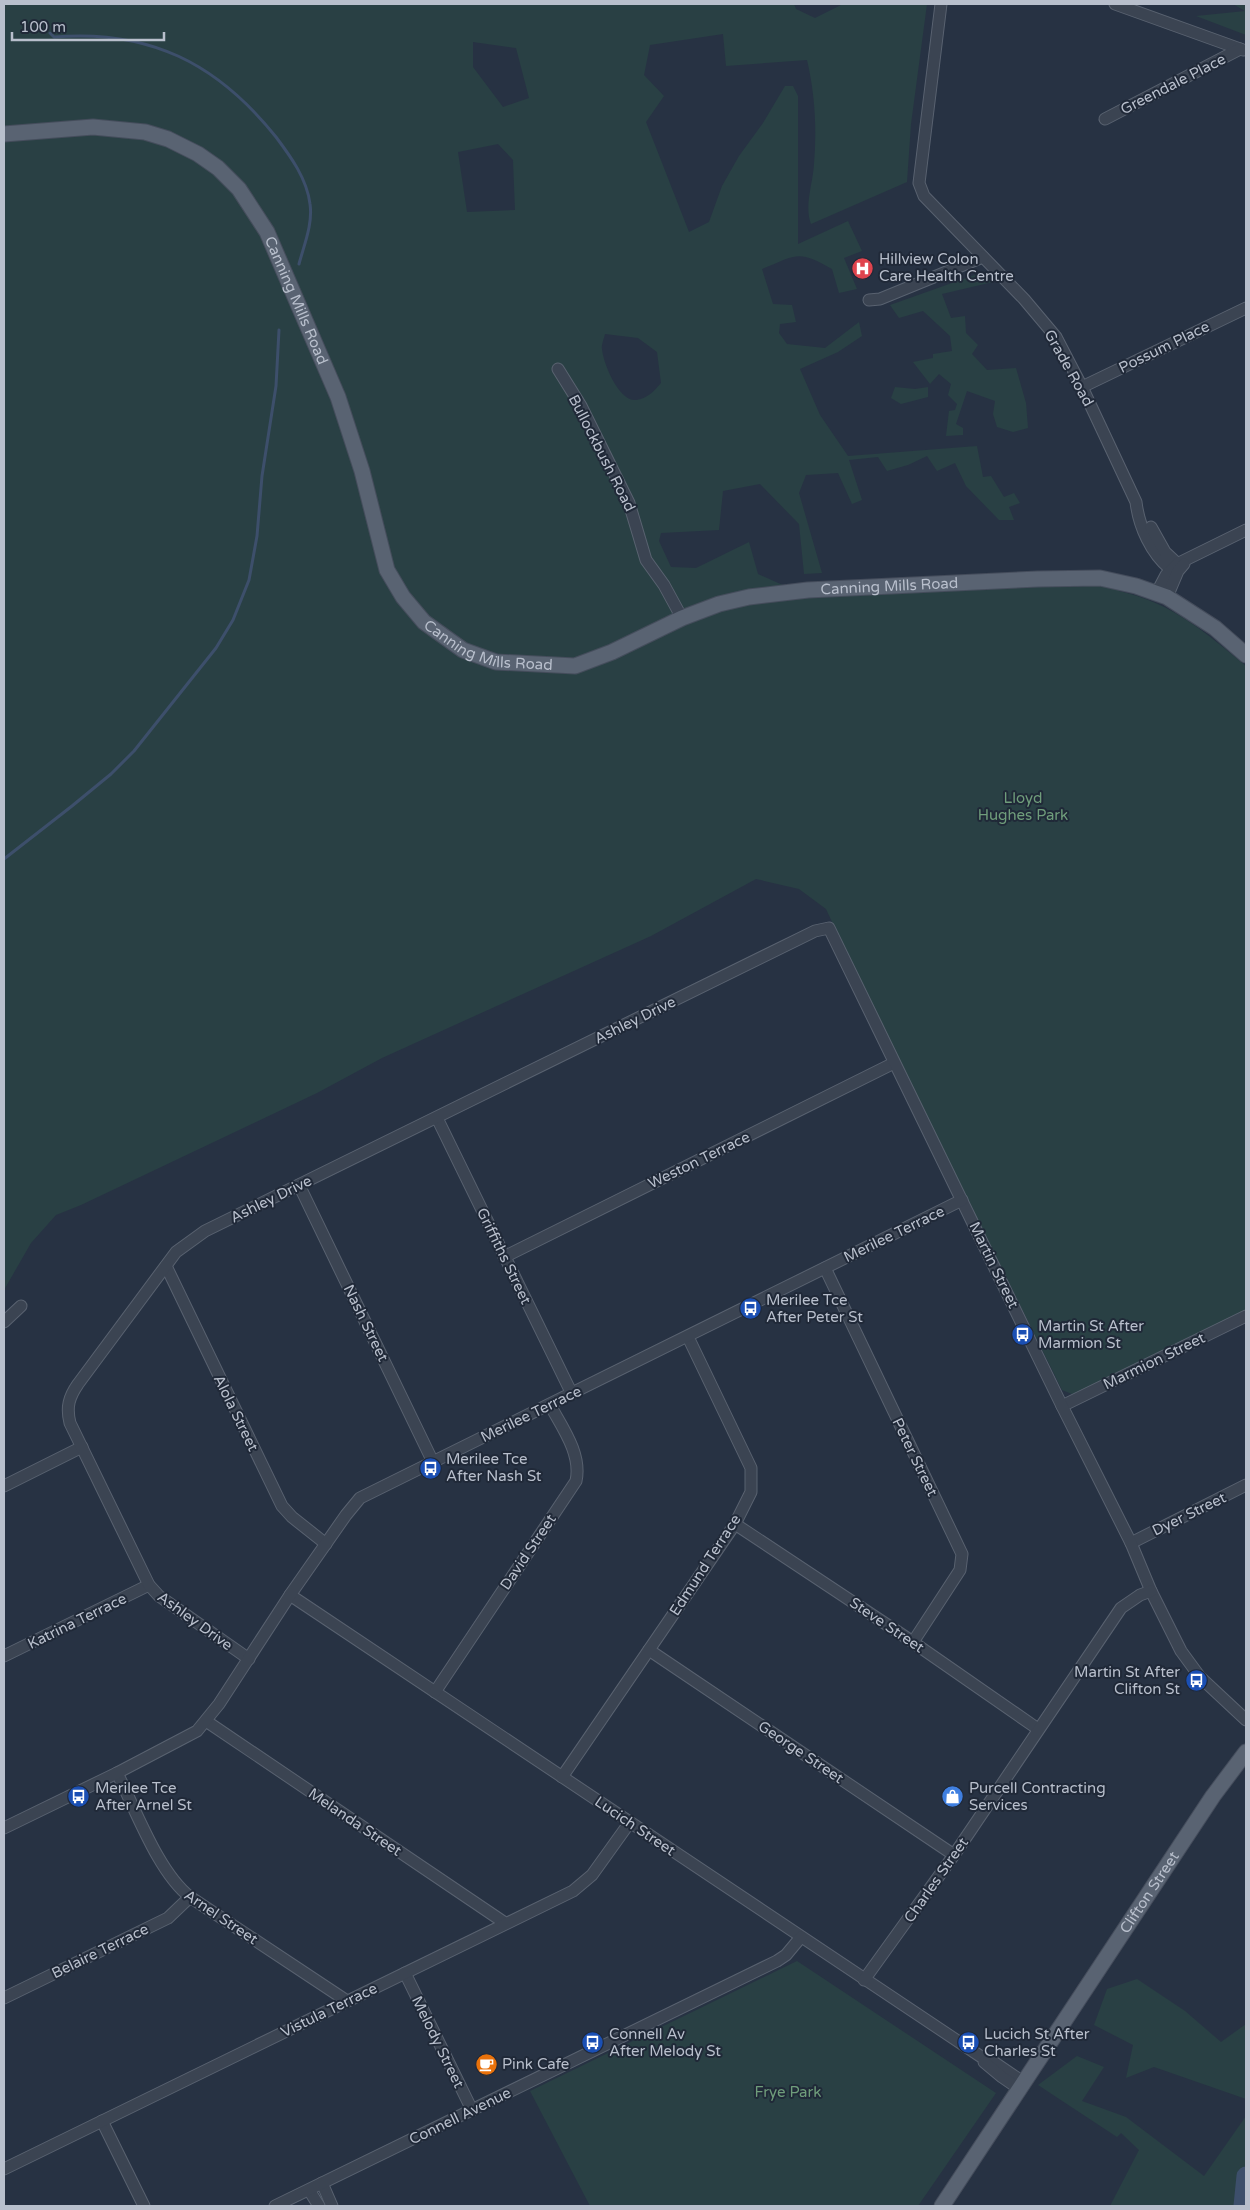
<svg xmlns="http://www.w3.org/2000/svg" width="1250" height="2210" viewBox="0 0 1250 2210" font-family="'Varela Round',sans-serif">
	<rect width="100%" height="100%" fill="#273243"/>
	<g fill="#294044" fill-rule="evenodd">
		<path d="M4 4H794L796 9 815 18 843 4H927L911 124 907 182 811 224C804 206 813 183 814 164 817 129 815 94 807 60L726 66 723 34 650 45 644 75 664 96 646 122 689 232 709 222 722 186 739 156 763 123 785 86H793L798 96V244L848 221 862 251 844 258 857 289 839 293 832 269C798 249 796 255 762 269L773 304 792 305 796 322 780 324 779 333 787 344 825 348 859 322 862 336 838 352 800 369 820 415 848 456 977 446 983 477 991 476 1004 497 1014 493 1020 503 1009 507 1014 520H999L966 486 955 463 937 471 927 456 908 465 887 471 878 457 849 460 862 500 852 504 838 473 806 475 799 493 822 573 804 574 799 524 760 484 723 491 719 530 661 533 659 541 671 567 696 568 749 542 758 574 805 595 1065 582 1119 587V591C1172 603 1205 632 1246 666V1310L1078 1393 1072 1394 1062 1390 938 1139 915 1101 826 909 799 889 756 879 651 936 382 1058 317 1093 81 1205 56 1215 31 1243 4 1290ZM473 42 516 48 529 98 503 107 473 67ZM498 144 513 160 515 210 467 212 458 152ZM605 334 638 338 657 352 661 383C654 391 647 399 636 400 619 402 603 363 602 349 601 345 604 339 605 334Z"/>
		<path d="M1233 4H1246V35L1196 16 1245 11Z"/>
		<path d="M983 272 993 282 942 294 951 318 965 316 966 333 978 345 972 354 987 370 1016 368 1026 403 1028 428 1013 432 997 427 993 414 995 401 967 391 956 424 963 428V435L946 436 949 411 955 410 957 404 948 395 951 384 939 374 930 384 913 362 933 358V354L952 351 950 336 923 311 899 318 890 305Z"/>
		<path d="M895 387 915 389 928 387V397L901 404 891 398Z"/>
		<path d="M797 1961 996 2093 918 2206H590L530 2091Z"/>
		<path d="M1137 1979 1185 2011 1221 2042 1246 2024V2099L1154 2067 1126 2078 1133 2045 1094 2025 1107 1989Z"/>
		<path d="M1077 2056 1104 2067 1082 2101 1126 2117 1204 2176 1246 2116V2206H1110L1139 2150 1121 2133 1117 2137 1038 2085Z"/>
	</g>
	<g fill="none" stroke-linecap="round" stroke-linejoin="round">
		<g stroke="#3d4f6b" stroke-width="3">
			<path d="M50 33 54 37C149 29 217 63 276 137 291 157 307 179 310 204 313 224 304 245 299 264"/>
			<path d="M4 859 72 806 111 774 134 751 216 648 233 620 249 580 257 536 262 476 276 386 279 330"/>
		</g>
		<path stroke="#3d4f6b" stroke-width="19" d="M1243 2206 1246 2176"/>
		<defs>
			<g id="minor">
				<path d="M941 4 919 183 924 196 1024 299 1056 337 1082 387 1136 502C1139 527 1151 553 1170 569"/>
				<path d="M1115 4 1243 50"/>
				<path d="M1105 119 1240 49"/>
				<path d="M869 300 880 299 983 257"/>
				<path d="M558 369 581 406 629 503 646 560 664 585 682 618"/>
				<path d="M1082 387 1246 308"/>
				<path d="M1151 527 1165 552 1181 567"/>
				<path d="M1156 594 1166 575 1177 564 1246 530"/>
				<path d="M1167 597 1178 571 1184 564"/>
				<path d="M437 1118 572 1394"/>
				<path d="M299 1185 433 1462"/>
				<path d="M504 1257 894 1063"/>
				<path d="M166 1266 282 1506 292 1517 326 1544"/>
				<path d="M825 1268 962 1554 960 1570 913 1642"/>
				<path d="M4 1322 21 1306"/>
				<path d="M1062 1406 1246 1316"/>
				<path d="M4 1486 82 1447"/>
				<path d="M735 1524 904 1636 1038 1729"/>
				<path d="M1131 1543 1246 1485"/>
				<path d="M290 1595 980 2056 992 2061 1023 2082"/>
				<path d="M649 1650 954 1855"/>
				<path d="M4 1656 149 1585"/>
				<path d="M249 1659 159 1596 149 1585 70 1423C66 1407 69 1397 78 1384L176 1252 205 1231 815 931 829 928 1062 1406 1131 1543 1151 1591 1181 1651 1200 1677 1246 1720"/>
				<path d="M435 1692 576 1481C582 1454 562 1427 550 1405"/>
				<path d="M206 1721 505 1923"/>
				<path d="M117 1773C136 1810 158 1872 190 1897L347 2001"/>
				<path d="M562 1777 735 1524 751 1492V1468L688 1337"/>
				<path d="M4 1828 117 1773 197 1731 219 1704 290 1595 346 1515 360 1498 962 1200"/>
				<path d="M405 1973 472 2110"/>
				<path d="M864 1980 954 1855 1121 1608 1140 1595 1151 1591"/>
				<path d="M4 1998 168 1918 190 1897"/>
				<path d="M984 2062 1002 2077 1018 2088"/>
				<path d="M102 2121 144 2206"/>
				<path d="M4 2169 573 1891 592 1875 630 1822"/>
				<path d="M322 2183 332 2206"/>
				<path d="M309 2190 319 2206"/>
				<path d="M275 2206 777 1961 786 1955 801 1937"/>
			</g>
			<g id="major">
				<path id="s1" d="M4 134 93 127 145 132 168 139 198 154 218 168 239 189 267 232 338 397 362 471 387 570 403 597 424 622 463 650 496 662 575 666 612 652 682 618 719 604 749 597 808 590 1038 579 1100 578 1136 586 1167 597 1215 628 1246 655"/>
				<path id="s2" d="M942 2206 1213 1796 1246 1752"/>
			</g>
		</defs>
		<use href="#minor" stroke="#596270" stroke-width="13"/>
		<use href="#major" stroke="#454d5c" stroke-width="17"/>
		<use href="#minor" stroke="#3b4452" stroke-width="11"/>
		<use href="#major" stroke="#596372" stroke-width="15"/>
	</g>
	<defs>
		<symbol id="hospital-disc" viewBox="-11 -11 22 22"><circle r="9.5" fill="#e0444e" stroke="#202938"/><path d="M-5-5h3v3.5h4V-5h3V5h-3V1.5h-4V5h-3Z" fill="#fff"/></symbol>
		<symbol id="bus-disc" viewBox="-11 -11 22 22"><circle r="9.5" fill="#1a4fb4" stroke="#202938"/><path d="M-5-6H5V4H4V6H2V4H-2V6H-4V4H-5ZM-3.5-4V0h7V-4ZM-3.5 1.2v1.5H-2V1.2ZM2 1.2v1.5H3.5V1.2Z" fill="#fff"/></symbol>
		<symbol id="shop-disc" viewBox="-11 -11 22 22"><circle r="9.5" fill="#3f7fe0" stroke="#202938"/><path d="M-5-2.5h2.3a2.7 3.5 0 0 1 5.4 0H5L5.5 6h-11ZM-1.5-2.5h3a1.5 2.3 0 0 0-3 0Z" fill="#fff"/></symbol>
		<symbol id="cafe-disc" viewBox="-11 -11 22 22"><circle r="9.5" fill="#e8710a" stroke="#202938"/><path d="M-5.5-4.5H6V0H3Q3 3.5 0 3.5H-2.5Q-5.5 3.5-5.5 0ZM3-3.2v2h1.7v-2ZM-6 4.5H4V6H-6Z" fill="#fff"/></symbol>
	</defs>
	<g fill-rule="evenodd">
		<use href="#hospital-disc" x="850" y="256" width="25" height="25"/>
		<use href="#bus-disc" x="738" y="1296" width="25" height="25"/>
		<use href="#bus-disc" x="1010" y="1322" width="25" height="25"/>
		<use href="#bus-disc" x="418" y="1456" width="25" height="25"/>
		<use href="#bus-disc" x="1184" y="1668" width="25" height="25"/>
		<use href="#bus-disc" x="66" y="1784" width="25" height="25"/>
		<use href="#shop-disc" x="940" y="1784" width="25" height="25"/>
		<use href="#bus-disc" x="580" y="2030" width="25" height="25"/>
		<use href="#bus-disc" x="956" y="2030" width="25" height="25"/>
		<use href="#cafe-disc" x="474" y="2052" width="25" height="25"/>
	</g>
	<g text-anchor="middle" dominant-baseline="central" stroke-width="4" stroke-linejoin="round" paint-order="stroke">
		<g font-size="15" fill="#b8bfcc" stroke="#202938">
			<text transform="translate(1173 84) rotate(-27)">Greendale Place</text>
			<text stroke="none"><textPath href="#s1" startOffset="379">Canning Mills Road</textPath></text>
			<text transform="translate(1164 347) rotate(-26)">Possum Place</text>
			<text transform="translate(1069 368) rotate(61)">Grade Road</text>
			<text transform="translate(602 453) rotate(63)">Bullockbush Road</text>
			<text stroke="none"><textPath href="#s1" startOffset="1219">Canning Mills Road</textPath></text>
			<text stroke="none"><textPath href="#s1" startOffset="799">Canning Mills Road</textPath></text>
			<text transform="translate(635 1020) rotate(-26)">Ashley Drive</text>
			<text transform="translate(699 1160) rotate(-26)">Weston Terrace</text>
			<text transform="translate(271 1199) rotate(-26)">Ashley Drive</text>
			<text transform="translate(894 1234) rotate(-26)">Merilee Terrace</text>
			<text transform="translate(504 1256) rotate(64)">Griffiths Street</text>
			<text transform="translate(994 1265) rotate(64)">Martin Street</text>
			<text transform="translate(366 1323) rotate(64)">Nash Street</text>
			<text transform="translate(1154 1361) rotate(-26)">Marmion Street</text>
			<text transform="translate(236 1413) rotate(64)">Alola Street</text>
			<text transform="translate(531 1414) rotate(-26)">Merilee Terrace</text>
			<text transform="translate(915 1457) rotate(64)">Peter Street</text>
			<text transform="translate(1189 1514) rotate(-26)">Dyer Street</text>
			<text transform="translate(528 1552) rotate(-56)">David Street</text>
			<text transform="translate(705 1565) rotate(-57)">Edmund Terrace</text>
			<text transform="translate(77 1621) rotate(-26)">Katrina Terrace</text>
			<text transform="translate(195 1621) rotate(36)">Ashley Drive</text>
			<text transform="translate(887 1625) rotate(34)">Steve Street</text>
			<text transform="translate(801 1752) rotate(34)">George Street</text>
			<text transform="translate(355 1822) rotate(34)">Melanda Street</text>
			<text transform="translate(635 1826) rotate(34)">Lucich Street</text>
			<text transform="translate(936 1880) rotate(-55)">Charles Street</text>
			<text stroke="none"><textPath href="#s2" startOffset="376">Clifton Street</textPath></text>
			<text transform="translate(221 1917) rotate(34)">Arnel Street</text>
			<text transform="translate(100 1951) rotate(-26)">Belaire Terrace</text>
			<text transform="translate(329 2010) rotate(-26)">Vistula Terrace</text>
			<text transform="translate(438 2042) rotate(64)">Melody Street</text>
			<text transform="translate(460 2116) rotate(-26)">Connell Avenue</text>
		</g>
		<g font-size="15" fill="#b8bfcc" stroke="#202938" text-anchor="start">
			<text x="879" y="259">Hillview Colon<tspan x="879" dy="17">Care Health Centre</tspan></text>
			<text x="766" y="1300">Merilee Tce<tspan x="766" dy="17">After Peter St</tspan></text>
			<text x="1038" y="1326">Martin St After<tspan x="1038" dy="17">Marmion St</tspan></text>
			<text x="446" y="1459">Merilee Tce<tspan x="446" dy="17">After Nash St</tspan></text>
			<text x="1180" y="1672" text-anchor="end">Martin St After<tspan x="1180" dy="17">Clifton St</tspan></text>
			<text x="95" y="1788">Merilee Tce<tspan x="95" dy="17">After Arnel St</tspan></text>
			<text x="969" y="1788">Purcell Contracting<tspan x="969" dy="17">Services</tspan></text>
			<text x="609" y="2034">Connell Av<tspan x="609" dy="17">After Melody St</tspan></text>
			<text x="984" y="2034">Lucich St After<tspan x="984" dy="17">Charles St</tspan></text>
			<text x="502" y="2064">Pink Cafe</text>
		</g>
		<g font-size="15" fill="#6f9d7b" stroke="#202938">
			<text x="1023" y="798">Lloyd<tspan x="1023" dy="17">Hughes Park</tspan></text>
			<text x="788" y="2092">Frye Park</text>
		</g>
	</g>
	<rect width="1250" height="2210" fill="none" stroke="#b8bfcc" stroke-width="10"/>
	<path d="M12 32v8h152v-8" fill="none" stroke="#b8bfcc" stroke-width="2.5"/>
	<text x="20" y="32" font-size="15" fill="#b8bfcc" stroke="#202938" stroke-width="4" paint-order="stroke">100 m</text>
</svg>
